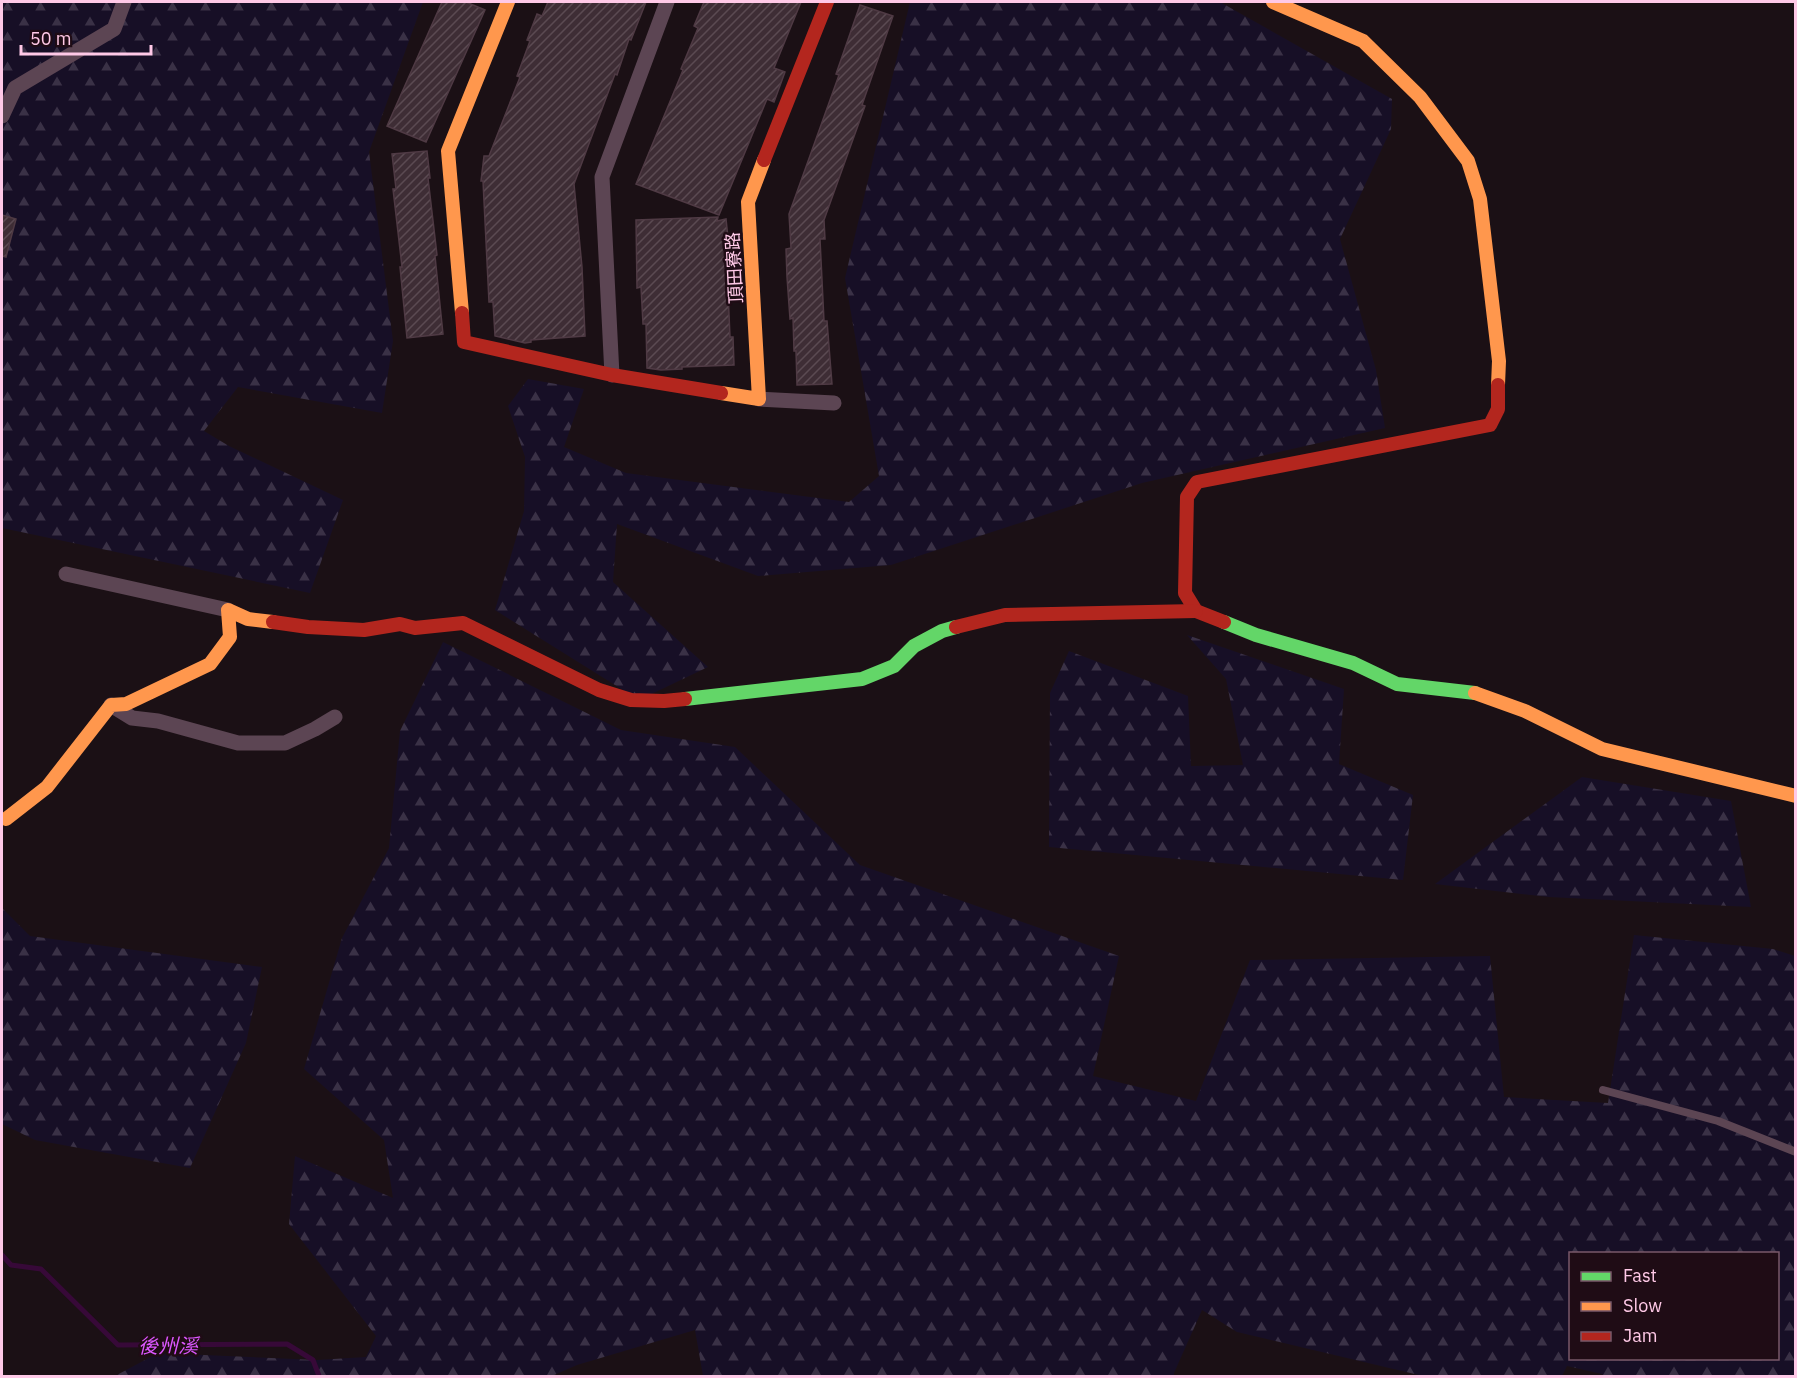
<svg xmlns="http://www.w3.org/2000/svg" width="1797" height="1378" viewBox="0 0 1797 1378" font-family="'IBM Plex Sans','Noto Sans TC',sans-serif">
	<defs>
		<pattern id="forest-firs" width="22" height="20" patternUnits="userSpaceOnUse" patternTransform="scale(1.5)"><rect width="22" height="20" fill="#170f26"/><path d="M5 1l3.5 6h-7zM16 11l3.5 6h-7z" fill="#3a3146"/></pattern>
		<pattern id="building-hatch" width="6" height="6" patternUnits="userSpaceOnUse" patternTransform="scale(1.5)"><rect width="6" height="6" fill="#3e2d35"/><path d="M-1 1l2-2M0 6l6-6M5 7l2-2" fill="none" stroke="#5b4a52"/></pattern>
	</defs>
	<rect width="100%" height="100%" fill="#1b1015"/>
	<g fill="url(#forest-firs)" fill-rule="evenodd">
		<path d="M2 2H423L369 152 393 341 382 413 238 387 204 431 229 446 343 500 310 593 2 528Z"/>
		<path d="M910 2H1220L1392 99 1391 129 1340 239 1376 370 1385 428 1142 483 891 565 758 576 617 524 613 582 708 667 639 700 495 610 524 511 525 457 508 406 528 379 584 389 564 447 626 473 849 502 879 476 845 278Z"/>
		<path d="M1187 635 1344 689 1339 764 1413 795 1403 880 1049 847 1050 693 1069 651 1188 696 1191 766 1243 765 1226 679Z"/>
		<path d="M443 642 621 730 735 747 860 865 1119 956 1093 1076 1196 1101 1250 960 1490 956 1504 1097 1608 1103 1634 935 1773 949 1795 956V1376H1604L1602 1374 1567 1366 1562 1376H1423L1237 1332 1202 1310 1174 1373V1376H703L695 1330 577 1365 552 1376H115L158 1353 317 1360 366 1357 376 1336 289 1224 295 1156 393 1198 384 1140 304 1069 342 938 389 848 400 731ZM1570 1254H1778V1358H1570Z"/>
		<path d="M1582 777 1731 801 1751 907 1549 897 1435 884Z"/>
		<path d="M2 908 30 936 262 967 246 1043 190 1168 35 1140 2 1124Z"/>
	</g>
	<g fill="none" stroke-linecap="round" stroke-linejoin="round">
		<path stroke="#370938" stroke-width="5" d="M2 1255 11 1265 41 1269 118 1345 287 1344 313 1360 319 1376"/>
	</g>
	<g fill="url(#building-hatch)" stroke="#4f3a44" stroke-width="1.5">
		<path d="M442 2H466L485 10 426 142 387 126Z"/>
		<path d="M548 2H646L631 40 629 39 617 75 615 74 574 184 582 267 585 336 531 340V342L525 343 495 336 493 302H489L483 181H481L484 156H489L520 77 517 76 530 41 527 40 537 14 542 16Z"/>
		<path d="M704 2H801L774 68 785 72 774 102 767 99 719 215 636 184 683 70 681 69 698 28 694 26Z"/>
		<path d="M860 5 893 16 862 105 865 106 824 220 825 239H820L824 321H827L832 384 797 385 796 351H794L793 318 790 319 787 277 786 249 791 248 789 214 839 75 836 74Z"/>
		<path d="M427 151 430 178H428L437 255 435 256 443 334 407 338 400 267H402L393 189H396L392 154Z"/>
		<path d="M2 215 16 219 6 257 2 256Z"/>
		<path d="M718 217 717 221 726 219 729 247 726 248 728 291 730 337H733L734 365 682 367V369L661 370 647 368 646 324H643L641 287 637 288 636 220Z"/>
	</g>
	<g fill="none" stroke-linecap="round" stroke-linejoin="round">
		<path stroke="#5c4553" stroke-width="8" d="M1603 1090 1718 1121 1796 1152"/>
		<g stroke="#5c4553" stroke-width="15">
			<path d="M2 116 15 88 114 29 124 2"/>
			<path d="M612 375 602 177 667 2"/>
			<path d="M759 399 834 403"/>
			<path d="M66 574 228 610"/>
			<path d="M111 705 132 718 158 721 238 743H285L315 729 335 717"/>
		</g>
		<g stroke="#63d668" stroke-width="14">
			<path d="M1224 622 1256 635 1353 663 1397 684 1475 693"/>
			<path d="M685 699 862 679 894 666 914 646 942 631 956 627"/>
		</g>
		<g stroke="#ff974d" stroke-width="14">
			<path d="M1273 2 1363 41 1420 97 1468 161 1480 199 1499 361 1498 385"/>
			<path d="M462 313 448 151 508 2"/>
			<path d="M721 393 759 399 748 202 764 160"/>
			<path d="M1475 693 1525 711 1602 749 1796 796"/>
			<path d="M6 819 47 787 111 705 126 704 210 664 230 637 228 610 248 619 273 622"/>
		</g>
		<g stroke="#b3261e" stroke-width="14">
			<path d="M764 160 827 2"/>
			<path d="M462 313 464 342 612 375 721 393"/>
			<path d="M273 622 308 627 364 630 400 624 415 628 463 623 599 690 631 700 664 701 685 699"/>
			<path d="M1224 622 1196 611 1185 593 1187 497 1197 482 1490 425 1498 409V385"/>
			<path d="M956 627 1005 615 1196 611"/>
		</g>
	</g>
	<g text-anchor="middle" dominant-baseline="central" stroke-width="5" stroke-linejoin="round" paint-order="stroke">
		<g font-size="18" fill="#ffc9e7" stroke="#1f0c15">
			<text transform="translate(734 268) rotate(-93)">頂田寮路</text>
		</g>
		<g font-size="20" font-style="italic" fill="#dc57ff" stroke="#1f0c15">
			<text x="168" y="1345">後州溪</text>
		</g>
	</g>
	<rect width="1797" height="1378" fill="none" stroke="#ffc9e7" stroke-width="6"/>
	<rect x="1569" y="1252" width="210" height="108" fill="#1f0c15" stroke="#795869" stroke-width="1.5"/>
	<rect x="1581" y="1272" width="30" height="9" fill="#63d668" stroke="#795869" stroke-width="1.5"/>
	<text x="1623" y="1282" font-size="18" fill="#ffc9e7">Fast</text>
	<rect x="1581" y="1302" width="30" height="9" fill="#ff974d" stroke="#795869" stroke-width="1.5"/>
	<text x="1623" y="1312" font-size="18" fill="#ffc9e7">Slow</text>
	<rect x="1581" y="1332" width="30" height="9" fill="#b3261e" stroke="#795869" stroke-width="1.5"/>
	<text x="1623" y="1342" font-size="18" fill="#ffc9e7">Jam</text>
	<path d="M21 45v9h130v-9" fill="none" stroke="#ffc9e7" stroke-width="3"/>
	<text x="30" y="45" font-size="18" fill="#ffc9e7" stroke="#1f0c15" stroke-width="4.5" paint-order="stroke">50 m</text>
</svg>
